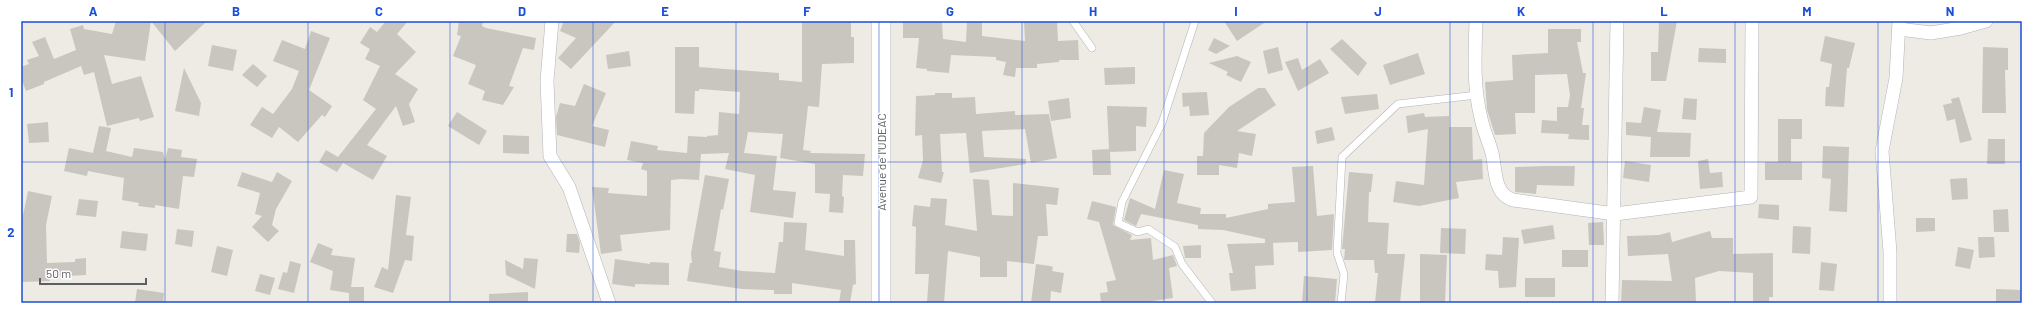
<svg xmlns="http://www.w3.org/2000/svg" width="2043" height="324" viewBox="0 0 2043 324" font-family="Barlow,sans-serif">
	<rect width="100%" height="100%" fill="#edebe4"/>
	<g fill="#c9c6c0">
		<path d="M116 21H207L175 51 151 21 145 61 104 55 112 84 141 76 154 117 140 121 139 118 107 126 94 72 84 75 81 66 44 82V84L26 91 21 78V67L29 64 27 60 39 56 32 42 45 37 54 59 76 50 70 29 83 25 84 29 112 34Z"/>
		<path d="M386 21H408L397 34 416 52 395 74 418 89 409 104 415 122 403 126 396 106 367 145 387 156 373 180 343 163 337 172 319 162 326 150 338 157 376 109 363 100 380 66 365 59 370 49 360 43 370 27 377 32Z"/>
		<path d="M459 21H483L482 26 486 28 536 38 534 50 523 48 509 86 514 87 503 105 482 100 485 91 468 84 476 65 453 56 461 36 457 35Z"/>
		<path d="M564 21H616L571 69 558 58 576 38 560 31Z"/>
		<path d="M802 21H851V37H854V63L822 64 819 107 808 106 803 150 811 151 810 153 865 154 863 176 843 175 842 196 844 197 843 213 829 212 830 194 815 193V164L780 158 783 134 748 132 744 153 777 156 773 190 796 192 793 218 750 212 755 175 725 169 729 153 701 154 699 180 681 179 671 180 670 230 620 235 622 251 601 254 592 187 609 188 608 193 647 196V171L641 169 643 163 627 160 631 141 658 146 657 150 687 153 688 136 707 137V136L718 135 719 112 739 114 740 92 699 89V91H695L694 114 675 113V47H699V67L779 73V80L802 82Z"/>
		<path d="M903 21H942L943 39 966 42 967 21H982V36L1025 41 1024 21H1057L1058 41 1078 40 1079 60H1059V62L1037 64V68H1016L1015 77 1003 75 1006 62 996 60V57L951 55 949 73 927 71V69L916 68 919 38H903Z"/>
		<path d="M1224 21H1267L1237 41Z"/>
		<path d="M1659 21H1677L1666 81H1651V52H1658Z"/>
		<path d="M1548 29H1581V42H1577L1583 73H1586L1581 108H1584L1582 125H1589V140L1568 139 1569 134 1541 133 1542 120 1557 121V107H1568L1570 95 1567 74 1535 75V113H1515L1516 134 1495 135 1487 110 1485 82 1513 80 1512 55 1548 53Z"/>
		<path d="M311 31 330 38 309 90 332 106 325 117 322 115 298 142 279 127 272 138 250 125 262 107 273 114 292 89 299 71 273 61 282 40 305 49Z"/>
		<path d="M1825 36 1855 43 1849 68H1847L1844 107 1825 106 1826 87H1829L1832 64 1820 61Z"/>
		<path d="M1214 38 1230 46 1216 54 1208 50Z"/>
		<path d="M1342 39 1367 63 1358 76 1330 49Z"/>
		<path d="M212 45 237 50 233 71 208 66Z"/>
		<path d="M1278 47 1283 70 1268 74 1263 51Z"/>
		<path d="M1983 47 2008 48V70H2005L2006 113H1982Z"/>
		<path d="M1699 48 1726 49V63L1698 62Z"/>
		<path d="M629 51 631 66 608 69 606 55Z"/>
		<path d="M1418 53 1425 74 1390 85 1383 65Z"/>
		<path d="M1237 56 1251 62 1241 82 1226 75 1228 72 1209 63Z"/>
		<path d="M1298 58 1302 70 1320 59 1329 73 1298 91 1285 62Z"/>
		<path d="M253 64 267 76 257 87 242 75Z"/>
		<path d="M1135 67V84L1105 85 1104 68Z"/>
		<path d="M184 68 201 103 199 116 175 111Z"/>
		<path d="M584 84 606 93 592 126 609 130 605 147 557 135 556 117 560 103 575 106Z"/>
		<path d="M1258 88H1265L1276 105 1237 131 1256 134 1252 156 1239 153 1237 168 1219 165V175H1197V156H1203L1204 133 1229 107Z"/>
		<path d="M1207 92 1209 115 1190 116 1189 106 1183 107 1182 93Z"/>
		<path d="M935 93H952V98L975 97 976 114 1015 111V115L1049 114 1057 158 1031 163 1025 129 982 131 984 157 1026 159V164L970 173 966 133 940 134 942 172H944L941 183 918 178 923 160 922 135 915 136 916 96 935 95Z"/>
		<path d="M1377 94 1379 109 1345 114 1341 97Z"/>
		<path d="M1959 97 1972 140 1960 143 1955 119 1947 121 1943 105 1952 103 1951 99Z"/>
		<path d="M1069 98 1071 118 1051 121 1048 101Z"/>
		<path d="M1684 98 1697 99 1696 120 1682 119Z"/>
		<path d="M1107 106 1147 107 1146 127 1136 126V151L1110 152 1111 175H1093L1092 150 1109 149Z"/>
		<path d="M1644 107 1661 110 1657 132 1691 133 1690 157H1650L1651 137 1626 135V122L1641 123Z"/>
		<path d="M457 112 487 131 479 145 448 126Z"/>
		<path d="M1424 113 1425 117 1449 116V127H1472L1473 160 1482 159 1483 179 1456 182 1459 198 1419 206 1393 202 1396 181 1424 185 1428 129 1408 133 1406 116Z"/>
		<path d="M1778 119H1802V139H1791V162H1802V180H1765V162H1778Z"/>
		<path d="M48 122 49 142 29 143 27 124Z"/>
		<path d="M99 126 111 128 106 151 132 157 134 148 163 152 165 160 168 148 182 150 181 157 197 159 194 177 183 176 179 209 155 205V208L138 206 139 203 122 200 124 178 88 171 87 176 64 171 69 148 93 153Z"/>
		<path d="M1332 127 1335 140 1317 144 1315 131Z"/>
		<path d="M503 135 529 136V154L503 153Z"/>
		<path d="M1988 139H2005V164H1987Z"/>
		<path d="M1823 146 1849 147 1847 212 1829 211 1831 179 1822 178Z"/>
		<path d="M1708 159 1710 173 1722 172 1723 187 1700 189 1698 161Z"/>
		<path d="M1625 161 1651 165 1649 182 1623 178Z"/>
		<path d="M1313 166 1317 216 1334 214 1332 250 1298 252V242L1270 243H1273L1274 265 1255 266 1256 289 1231 291 1229 273H1233L1227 244 1265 243V239L1223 230 1198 229V225L1141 214 1136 226 1124 220 1130 198 1155 209 1164 170 1184 174 1177 203 1201 208 1200 214H1226V218L1268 209V204L1295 202 1292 167Z"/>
		<path d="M1546 166H1575L1574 186 1537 185 1536 194 1515 192V167Z"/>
		<path d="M242 172 272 182 277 172 292 181 276 209 272 225 279 231 268 242 252 227 262 216 255 214 260 193 237 186Z"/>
		<path d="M1349 172 1373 174 1371 192H1369L1368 222 1389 223 1387 254H1405L1400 303H1375L1378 273H1375L1374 260H1344L1345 249H1342Z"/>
		<path d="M705 175 729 179 723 210 721 209 714 251 721 252 719 267 742 271 775 273 779 242H783L784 222 807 223 805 250 844 256V240H855L856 284 853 285 850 303H839L841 290 792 283V294H774V290L742 289 687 281 690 263H692L691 253Z"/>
		<path d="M1967 178 1968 199 1952 200 1950 179Z"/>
		<path d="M973 179 989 180 992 215 1013 216V183L1059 188 1057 205 1046 204 1048 236H1038L1034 264 1007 261V277H980V257L948 251 944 303H927L929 274H915L916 227 912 226 914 205 930 207 931 198 947 199 945 225 977 231Z"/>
		<path d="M28 191 52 196 46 225 47 263 75 262V259L86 258V275L50 277V281L21 282V225Z"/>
		<path d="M396 195 411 197 406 235 414 236 412 261 405 260 393 293 374 287 382 267 388 270Z"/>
		<path d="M79 199 98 201 96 217 76 215Z"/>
		<path d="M1092 201 1116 207 1113 225 1132 235 1130 240 1151 238 1153 260 1173 255 1177 266 1169 268 1173 298 1140 303H1101L1100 293 1108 292 1106 282 1116 280 1099 222 1087 219Z"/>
		<path d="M1759 204 1779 205V220L1758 218Z"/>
		<path d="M2008 209 2009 232H1994L1993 210Z"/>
		<path d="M1916 218H1935V231L1916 232Z"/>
		<path d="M1603 222 1604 245H1589L1588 223Z"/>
		<path d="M1553 225 1555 239 1524 244 1521 230Z"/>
		<path d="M1793 226 1811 227 1810 254 1792 253Z"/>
		<path d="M1441 228 1466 229 1465 254 1440 253Z"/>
		<path d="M177 229 194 231 192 247 175 244Z"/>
		<path d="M122 231 148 234 146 251 120 248Z"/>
		<path d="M1710 231 1712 238H1733V254L1773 253V297H1769V303H1753V273L1719 271 1695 278 1696 303H1621L1622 280 1672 281 1668 254 1628 256 1627 236 1659 235 1670 232 1672 242Z"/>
		<path d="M567 234H577L580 243 579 253 566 252Z"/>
		<path d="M1503 237 1519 238 1516 287 1499 288 1498 271 1485 270 1486 254 1502 255Z"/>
		<path d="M1978 237H1994L1995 257 1979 258Z"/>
		<path d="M318 243 333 249 331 255 355 258 351 287H364V302L349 301V293L330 290 333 271 310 262Z"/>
		<path d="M1201 245V258H1185L1183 246Z"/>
		<path d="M217 246 233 250 227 276 211 272Z"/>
		<path d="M1958 247 1974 250 1970 269 1955 266Z"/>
		<rect x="1562" y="250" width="26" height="17"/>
		<path d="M1420 254 1447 255 1445 303H1420Z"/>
		<path d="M524 258 538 259 535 289 506 275 505 260 523 269Z"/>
		<path d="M615 259 650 264V262L669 263V285L635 284V287L612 284Z"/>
		<path d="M290 261 301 264 294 293 278 289 283 272 287 273Z"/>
		<path d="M1821 262 1837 264 1834 291 1819 290Z"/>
		<path d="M1036 264 1050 266 1053 267 1052 271 1064 273 1061 293 1051 291 1050 303H1031Z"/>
		<path d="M260 274 275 278 270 295 255 291Z"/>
		<path d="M1304 276 1337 279 1335 303H1302Z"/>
		<rect x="1525" y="278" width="30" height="19"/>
		<path d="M137 289 164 293 163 303H135Z"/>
		<path d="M1996 289 2022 290V303H1996Z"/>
		<path d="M528 292V303H489V294Z"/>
	</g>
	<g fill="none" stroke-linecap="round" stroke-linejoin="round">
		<defs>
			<g id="lane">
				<path d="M1073 21 1092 48"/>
				<path d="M1195 21 1162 123 1122 202 1118 223 1138 232 1148 229 1175 247 1182 264 1212 303"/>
				<path d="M1341 303 1344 274 1337 253 1342 157 1398 104 1477 95"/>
			</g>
			<g id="street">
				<path d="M552 21 547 81 550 156 569 187 609 303"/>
				<path d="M1476 21C1475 53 1473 87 1481 118 1483 130 1489 141 1492 153 1496 169 1493 194 1513 200L1615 214 1751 197 1752 21"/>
				<path d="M1899 29 1931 33 1961 28 1986 21"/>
				<path d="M1612 303 1617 21"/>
				<path d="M1890 303V252L1882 151 1896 78 1899 21"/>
			</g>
			<path id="secondary" d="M881 303V21"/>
		</defs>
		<use href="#lane" stroke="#b1b4b8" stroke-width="8"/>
		<use href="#street" stroke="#b1b4b8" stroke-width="14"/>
		<use href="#secondary" stroke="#b0b3b8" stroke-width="20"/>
		<use href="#lane" stroke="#fff" stroke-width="7"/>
		<use href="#street" stroke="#fff" stroke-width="13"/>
		<use href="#secondary" stroke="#fff" stroke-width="19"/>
	</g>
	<path fill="none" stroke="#1d4ed8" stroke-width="1" stroke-opacity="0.55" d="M165 21V303M308 21V303M450 21V303M593 21V303M736 21V303M879 21V303M1022 21V303M1164 21V303M1307 21V303M1450 21V303M1593 21V303M1735 21V303M1878 21V303M21 162H2022"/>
	<g text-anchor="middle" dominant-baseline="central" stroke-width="3" stroke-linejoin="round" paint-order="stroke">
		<g font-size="12" fill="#5c5f63" stroke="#fff">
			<text transform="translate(881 162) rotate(-90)">Avenue de I'UDEAC</text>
		</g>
	</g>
	<rect width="2043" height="324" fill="none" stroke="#ffffff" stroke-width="44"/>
	<path d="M40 278v6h106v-6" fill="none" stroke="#5c5f63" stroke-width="2"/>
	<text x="46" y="278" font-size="12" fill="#5c5f63" stroke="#ffffff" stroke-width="3" paint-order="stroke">50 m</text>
	<rect x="22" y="22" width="1999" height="280" fill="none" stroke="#1d4ed8" stroke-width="1.5"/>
	<g font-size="13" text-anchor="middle" font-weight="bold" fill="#1d4ed8">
		<text x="93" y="16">A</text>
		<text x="236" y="16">B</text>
		<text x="379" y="16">C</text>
		<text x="522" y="16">D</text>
		<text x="665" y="16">E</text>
		<text x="807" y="16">F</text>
		<text x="950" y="16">G</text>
		<text x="1093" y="16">H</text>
		<text x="1236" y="16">I</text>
		<text x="1378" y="16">J</text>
		<text x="1521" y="16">K</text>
		<text x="1664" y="16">L</text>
		<text x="1807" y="16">M</text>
		<text x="1950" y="16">N</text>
		<text x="11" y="97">1</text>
		<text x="11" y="237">2</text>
	</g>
</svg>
